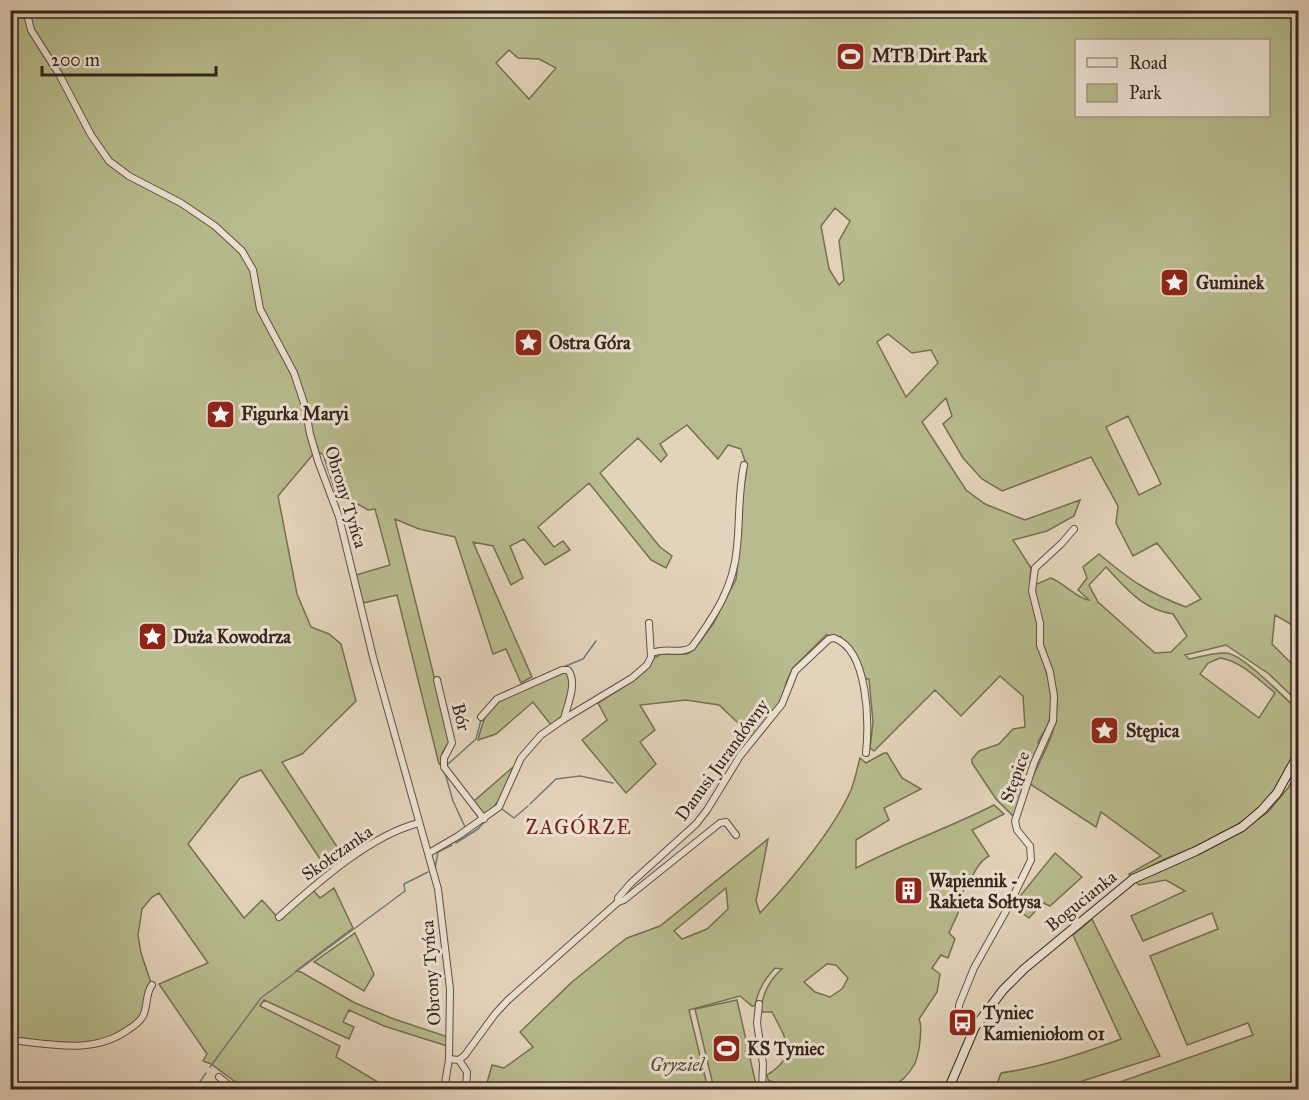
<svg xmlns="http://www.w3.org/2000/svg" width="1309" height="1100" viewBox="0 0 1309 1100" font-family="'IM FELL Great Primer',serif">
	<rect width="100%" height="100%" fill="#e4d3bb"/>
	<filter id="stains"><feTurbulence type="fractalNoise" baseFrequency=".00333" numOctaves="4"/><feColorMatrix values="0 0 0 0 .2 0 0 0 0 .09 0 0 0 0 .02 0 0 0 .5 -.17"/></filter>
	<radialGradient id="worn" r=".72"><stop offset=".6" stop-color="#630" stop-opacity="0"/><stop offset="1" stop-color="#630" stop-opacity=".3"/></radialGradient>
	<g fill="#b7bb8d" stroke="#767054" stroke-width="1.5" fill-rule="evenodd">
		<path d="M587 10 590 18 601 10 1298 11V632L1289 623 1275 615 1272 644 1298 670V744L1293 765 1263 807 1219 837 1165 859 1130 877 1129 874 1161 856 1101 812 1096 827 1030 784C1037 764 1051 744 1055 723 1061 696 1053 669 1042 645L1039 651C1047 671 1056 698 1049 721 1047 728 1042 735 1038 742L1040 748 1016 813 1012 815 996 799 972 763V759L979 751 999 744 1013 729 1025 727 1023 696 1000 676 961 716 935 690 874 751 870 748 873 722 869 679H864L857 660 841 637 826 635 793 668 786 683 782 704 752 736 719 705 686 700 640 705 655 730 640 742 656 764 626 793 582 740 607 720 598 703 636 679 646 670 654 658 661 654H687L694 650 713 624 736 579 740 546 741 505 747 467 741 449 728 445 718 459 687 425 660 444 667 455 661 462 638 438 600 473 660 547 672 556 666 568 651 560 589 483 538 527 554 547 563 541 570 550 545 565 524 539 510 546 523 578 511 585 493 546 473 542 532 677 521 683 506 649 493 654 455 537 419 529 395 519 450 741 442 753 441 765 439 764 397 595 363 603 356 575 390 565 375 509 368 510 335 491 323 454 315 452 278 496 297 594 311 627 329 634 341 644 356 701 302 754 282 762 345 859 328 871 261 770 240 778 188 844 244 918 262 900 279 919 313 890 320 898 334 888 353 928 296 971 301 972 355 1003 394 1019 448 1037 447 1046 384 1026 349 1010 343 1022 354 1027 349 1039 264 1000 260 1006 340 1046 336 1057 378 1082 375 1089H293L284 1083 279 1089H245L211 1064 203 1061 207 1054 159 984 208 963 159 893 152 897 142 909 138 935 141 953 151 983 142 1013 132 1025 116 1036 88 1044 11 1039 10 11ZM1076 40H1268V116H1076ZM509 50 518 58 539 59 556 68 529 99 496 63ZM835 208 850 221 839 241 844 280 839 285 829 269 821 226ZM888 334 912 353 931 350 938 363 906 397 877 342ZM946 398 952 416 943 424 963 458 982 479 1002 491 1091 457 1118 506 1116 523 1133 556 1157 543 1201 599 1186 607C1148 593 1130 580 1099 554L1083 567 1087 578 1078 590 1089 600C1079 600 1064 583 1051 578L1037 584 1030 578 1031 568 1013 540 1047 531 1074 516 1080 500 1025 520 985 504 966 490 922 422ZM1128 416 1161 484 1139 495 1106 427ZM1106 567C1127 589 1142 609 1173 614L1187 636 1171 652 1155 653 1098 602 1089 585ZM1226 645 1269 674 1298 702 1296 708C1282 696 1243 654 1226 653 1214 652 1200 657 1189 659L1185 655ZM1220 658C1241 661 1259 680 1275 693L1259 718 1200 674 1208 663Z"/>
		<path d="M566 672 571 683 562 716 551 725 533 702 496 734 478 740C481 729 483 718 490 709 500 696 550 674 566 672Z"/>
		<path d="M884 753H887L902 778 921 789 884 808 889 820 856 840V868C901 844 949 828 994 805L1004 814 972 830 989 856C974 864 971 885 959 896L958 913 949 933 955 939 948 958 941 955 932 968 940 974 937 992 919 1019C923 1027 919 1057 914 1065 909 1074 900 1084 890 1087 881 1089 871 1086 862 1090L791 1089 768 1080 767 1075C799 1056 786 1039 772 1012H760C763 994 768 981 782 969L775 968C764 980 758 990 755 1006H752L740 996 689 1010 708 1089 485 1090 492 1065 504 1068 533 1047 520 1032 572 982 614 948 627 938 660 926 768 839 756 901 760 913C790 882 834 829 851 790 855 780 857 769 860 758L866 763ZM726 888 728 909 707 929 682 939 674 931ZM827 964 836 965 848 978 842 989 830 997 815 992 804 982Z"/>
		<path d="M513 767C506 786 502 802 485 815L479 811 473 802Z"/>
		<path d="M1298 771V1089L1092 1090 1123 1081 1253 1035 1248 1023 1187 1045 1150 956 1218 929 1212 913 1143 941 1131 916 1185 891 1166 880 1139 885 1136 882 1244 829 1268 812 1288 788Z"/>
		<path d="M1055 853 1082 877 1050 906 1043 903 1029 918 1012 906Z"/>
		<path d="M1092 919 1160 1056 1070 1085V1089H995L1001 1073C1043 1067 1082 1054 1121 1039L1073 935Z"/>
		<path d="M355 933 374 974 364 991 314 962Z"/>
		<path d="M737 1000 757 1089H714L695 1009Z"/>
	</g>
	<g fill="none" stroke-linecap="round" stroke-linejoin="round">
		<g stroke="#707c79" stroke-width="1.5">
			<path d="M563 667 583 659 596 641"/>
			<path d="M507 691 536 678"/>
			<path d="M447 765 476 739 481 720"/>
			<path d="M445 773 453 801 465 827"/>
			<path d="M530 804 556 779 580 776 613 783"/>
			<path d="M456 843 478 829 486 820 502 809 514 818 528 806"/>
			<path d="M435 868 438 852 452 845"/>
			<path d="M210 1067 261 998 405 891 404 884 428 872"/>
			<path d="M194 1090 206 1073"/>
		</g>
		<defs>
			<g id="street">
				<path d="M26 10 31 30 59 74 91 135 109 161 129 176 181 203 215 226 242 251 253 270 260 309 294 373 305 406 310 434 318 461 339 517 373 657 438 889 450 989 449 1059 444 1090"/>
				<path d="M652 653C667 647 680 655 692 647 715 615 734 587 737 547 740 519 738 493 744 465"/>
				<path d="M437 680 452 743 444 758V767L484 819"/>
				<path d="M481 717 497 699 562 670H568C578 683 567 705 564 719"/>
				<path d="M429 853 458 836 499 807 521 758 541 735 564 719 632 678 647 665 651 657 649 623"/>
				<path d="M618 902 624 900 720 823 726 822 736 835"/>
				<path d="M279 917C316 884 370 835 419 823"/>
				<path d="M759 1004 757 1023 763 1064 762 1090"/>
				<path d="M975 1027 959 1012V1005L974 968 1006 911 1031 860 1030 846 1017 830 1015 821 1034 763 1053 721 1054 696 1050 672 1040 645V623L1032 591 1035 568 1062 543 1074 529"/>
				<path d="M10 1040C51 1044 94 1055 129 1029 134 1026 140 1021 143 1016 148 1007 145 994 152 985"/>
				<path d="M449 1059 459 1060 465 1055 495 1014 508 1000 618 902V898L631 883 696 824 707 810 740 756 782 704 795 671 829 639 834 638C869 650 869 724 866 753"/>
				<path d="M459 1060 467 1072 466 1090"/>
				<path d="M219 1077 235 1090"/>
			</g>
			<path id="secondary" d="M948 1090 975 1027 1003 990 1024 969 1133 879 1196 851 1242 827 1262 810 1277 793 1298 755"/>
		</defs>
		<use href="#street" stroke="#615042" stroke-width="8"/>
		<use href="#secondary" stroke="#35241a" stroke-width="10"/>
		<use href="#street" stroke="#ede2d3" stroke-width="6"/>
		<use href="#secondary" stroke="#ede2d3" stroke-width="8"/>
	</g>
	<defs>
		<symbol id="stadium-square" viewBox="-11 -11 22 22"><rect x="-9" y="-9" width="18" height="18" rx="4" fill="#8f2418" stroke="#ede2d3"/><path d="M0-5a6.5 5 0 1 0 0 10a6.5 5 0 1 0 0-10ZM-3.5-1.8h7v3.6h-7Z" fill="#fff"/></symbol>
		<symbol id="sight-square" viewBox="-11 -11 22 22"><rect x="-9" y="-9" width="18" height="18" rx="4" fill="#8f2418" stroke="#ede2d3"/><path d="M0-6L1.8-2.2L6-1.7L2.9 1.2L3.7 5.4L0 3.3L-3.7 5.4L-2.9 1.2L-6-1.7L-1.8-2.2Z" fill="#fff"/></symbol>
		<symbol id="building-square" viewBox="-11 -11 22 22"><rect x="-9" y="-9" width="18" height="18" rx="4" fill="#8f2418" stroke="#ede2d3"/><path d="M-4-6H4V6H1V3H-1V6H-4ZM-2.5-4.3h1.7v1.8h-1.7ZM.8-4.3h1.7v1.8H.8ZM-2.5-1h1.7V.8h-1.7ZM.8-1h1.7V.8H.8Z" fill="#fff"/></symbol>
		<symbol id="bus-square" viewBox="-11 -11 22 22"><rect x="-9" y="-9" width="18" height="18" rx="4" fill="#8f2418" stroke="#ede2d3"/><path d="M-5-6H5V4H4V6H2V4H-2V6H-4V4H-5ZM-3.5-4V0h7V-4ZM-3.5 1.2v1.5H-2V1.2ZM2 1.2v1.5H3.5V1.2Z" fill="#fff"/></symbol>
	</defs>
	<g fill-rule="evenodd">
		<use href="#stadium-square" x="834" y="40" width="33" height="33"/>
		<use href="#sight-square" x="1158" y="266" width="33" height="33"/>
		<use href="#sight-square" x="512" y="326" width="33" height="33"/>
		<use href="#sight-square" x="204" y="398" width="33" height="33"/>
		<use href="#sight-square" x="136" y="620" width="33" height="33"/>
		<use href="#sight-square" x="1088" y="714" width="33" height="33"/>
		<use href="#building-square" x="892" y="874" width="33" height="33"/>
		<use href="#bus-square" x="946" y="1006" width="33" height="33"/>
		<use href="#stadium-square" x="710" y="1032" width="33" height="33"/>
	</g>
	<g text-anchor="middle" dominant-baseline="central" stroke-width="6" stroke-linejoin="round" paint-order="stroke">
		<g font-size="18" font-weight="bold" fill="#35241a" stroke="#ede2d3" text-anchor="start">
			<text x="872" y="56">MTB Dirt Park</text>
			<text x="1196" y="283">Guminek</text>
			<text x="549" y="343">Ostra Góra</text>
			<text x="241" y="414">Figurka Maryi</text>
			<text x="173" y="637">Duża Kowodrza</text>
			<text x="1126" y="731">Stępica</text>
			<text x="929" y="881">Wapiennik -<tspan x="929" dy="21">Rakieta Sołtysa</tspan></text>
			<text x="983" y="1013">Tyniec<tspan x="983" dy="21">Kamieniołom 01</tspan></text>
			<text x="747" y="1049">KS Tyniec</text>
		</g>
		<g font-size="18" fill="#35241a" stroke="#ede2d3">
			<text transform="translate(346 497) rotate(73)">Obrony Tyńca</text>
			<text transform="translate(461 717) rotate(76)">Bór</text>
			<text transform="translate(722 760) rotate(-54)">Danusi Jurandówny</text>
			<text transform="translate(1015 777) rotate(-70)">Stępice</text>
			<text transform="translate(337 853) rotate(-35)">Skołczanka</text>
			<text transform="translate(1081 901) rotate(-39)">Bogucianka</text>
			<text transform="translate(431 973) rotate(-94)">Obrony Tyńca</text>
		</g>
		<g font-size="18" font-style="italic" fill="#564a37" stroke="#ede2d3">
			<text x="677" y="1065">Gryziel</text>
		</g>
		<g font-size="20" letter-spacing="1.5" fill="#7a1f14" stroke="#ede2d3">
			<text x="579" y="827">ZAGÓRZE</text>
		</g>
	</g>
	<rect width="1309" height="1100" fill="none" stroke="#e4d3bb" stroke-width="36"/>
	<rect x="12" y="12" width="1285" height="1076" fill="none" stroke="#35241a" stroke-width="3"/>
	<rect x="18" y="18" width="1273" height="1064" fill="none" stroke="#35241a" stroke-width="1.5"/>
	<rect x="1075" y="39" width="195" height="78" fill="#ede2d3" stroke="#a39689" stroke-width="1.5"/>
	<rect x="1087" y="58" width="30" height="9" fill="#ede2d3" stroke="#a39689" stroke-width="1.5"/>
	<text x="1129" y="69" font-size="18" fill="#35241a">Road</text>
	<rect x="1087" y="84" width="30" height="18" fill="#b7bb8d" stroke="#a39689" stroke-width="1.5"/>
	<text x="1129" y="99" font-size="18" fill="#35241a">Park</text>
	<path d="M42 66v9h174v-9" fill="none" stroke="#35241a" stroke-width="3"/>
	<text x="51" y="66" font-size="18" fill="#35241a" stroke="#ede2d3" stroke-width="4.5" paint-order="stroke">200 m</text>
	<rect width="100%" height="100%" filter="url(#stains)"/>
	<rect width="100%" height="100%" fill="url(#worn)"/>
</svg>
